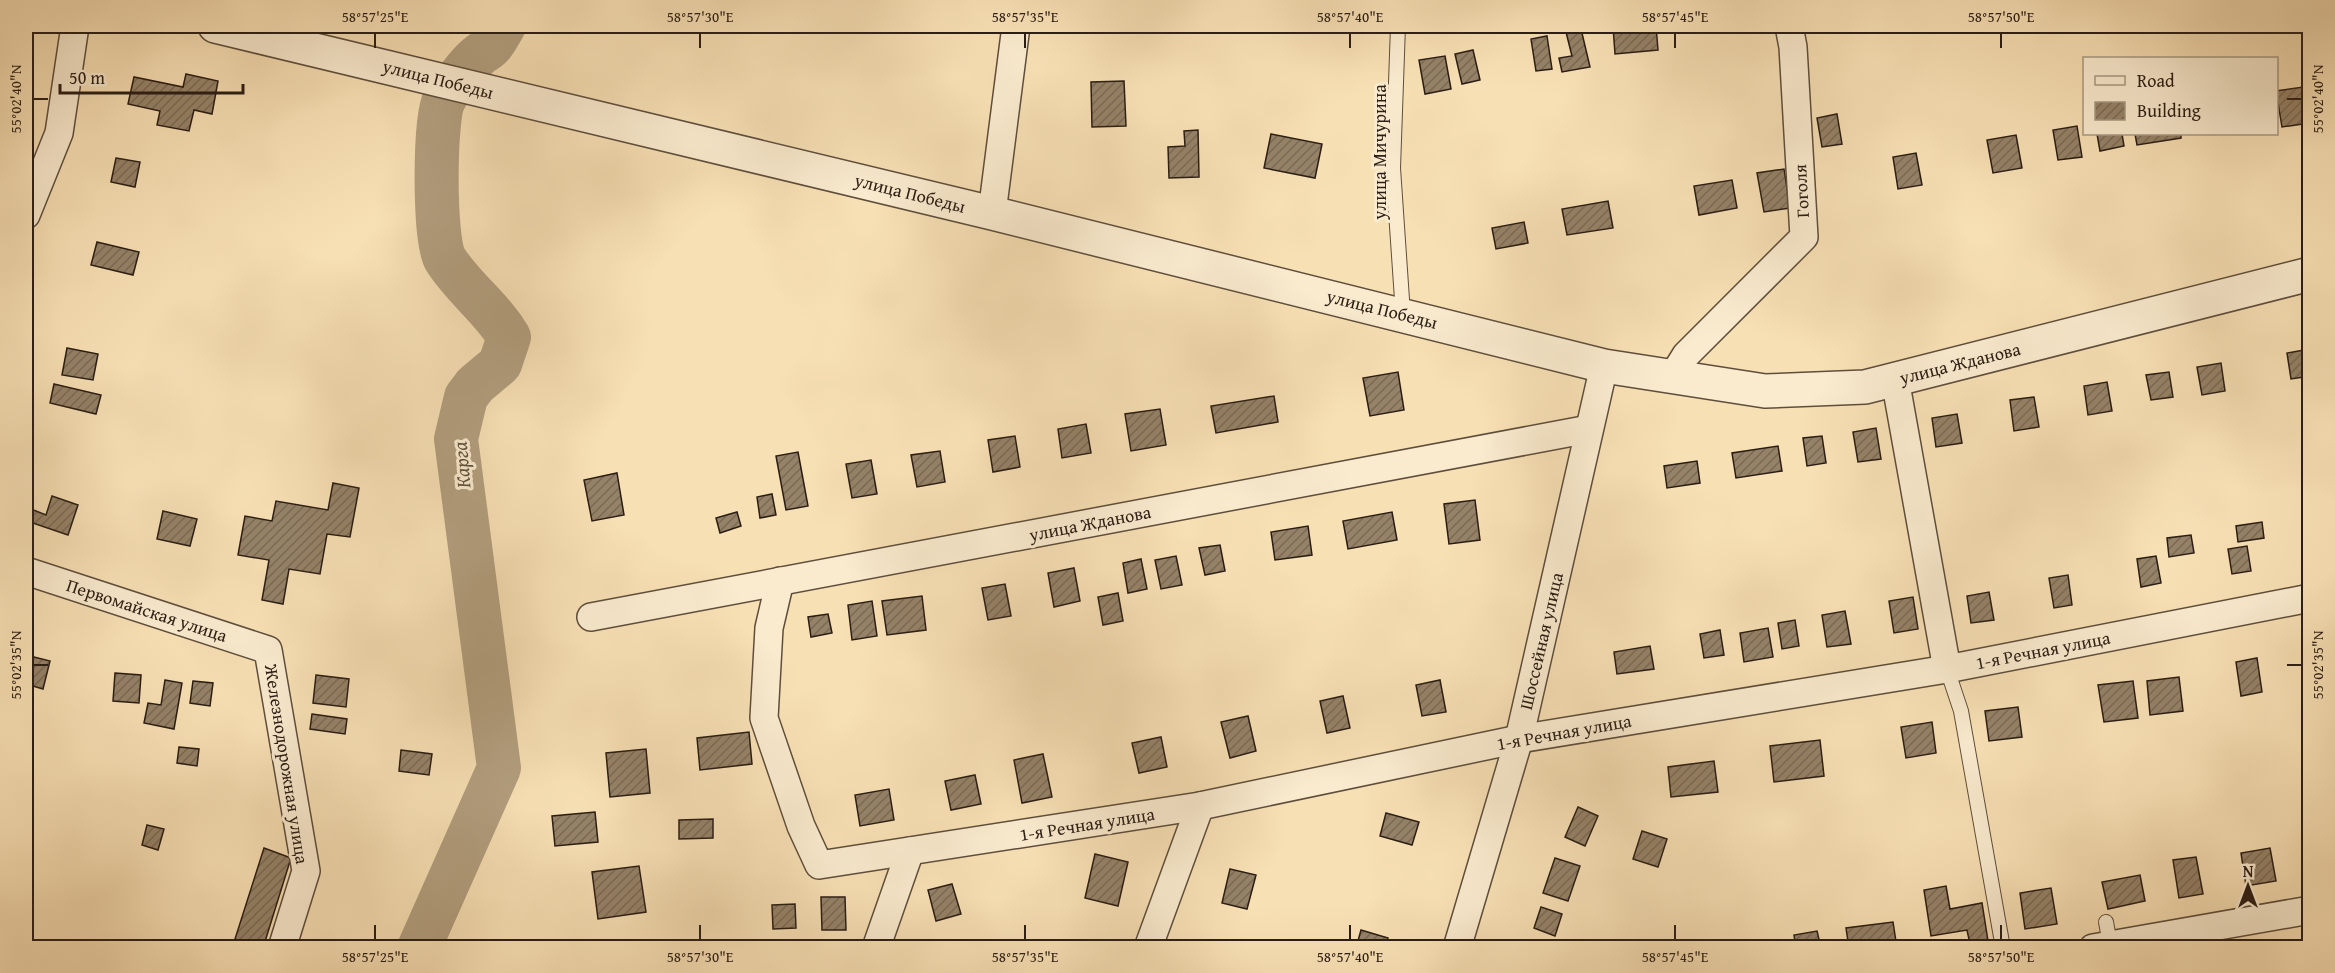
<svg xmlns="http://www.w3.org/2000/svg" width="2335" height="973" viewBox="0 0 2335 973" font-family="'Gentium Book Plus',serif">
	<defs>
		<pattern id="building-hatch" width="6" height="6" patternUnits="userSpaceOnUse" patternTransform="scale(1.5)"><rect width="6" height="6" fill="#958268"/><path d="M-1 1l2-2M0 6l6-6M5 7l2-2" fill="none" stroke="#7a6a54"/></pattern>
	</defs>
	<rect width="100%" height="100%" fill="#f8e0b5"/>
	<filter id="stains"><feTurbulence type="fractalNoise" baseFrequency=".00333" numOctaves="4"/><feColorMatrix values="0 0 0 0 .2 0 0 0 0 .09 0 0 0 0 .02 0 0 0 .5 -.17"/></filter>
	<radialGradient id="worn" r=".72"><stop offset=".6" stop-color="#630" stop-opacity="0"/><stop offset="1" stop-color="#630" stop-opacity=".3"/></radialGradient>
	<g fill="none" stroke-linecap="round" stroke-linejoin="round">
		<path stroke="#b29e7e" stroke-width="44" d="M419 948 499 768 456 439 466 397 475 385 500 364 509 337C491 307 463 288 445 259 434 241 434 120 444 100 451 87 466 66 478 56 482 52 488 50 492 45 497 39 500 32 504 26"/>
	</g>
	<g fill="url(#building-hatch)" stroke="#2a1d14" stroke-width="1.5">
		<path d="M1613 26H1656L1658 50 1615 54Z"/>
		<path d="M1581 29 1590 67 1562 72 1559 58 1572 56 1566 32Z"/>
		<path d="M1547 36 1552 69 1536 71 1531 39Z"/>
		<path d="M1473 50 1480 80 1462 84 1455 54Z"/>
		<path d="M1445 56 1451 89 1425 94 1419 60Z"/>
		<path d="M186 74 218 81 212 114 194 110 189 131 157 125 160 111 128 104 134 77 183 87Z"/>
		<path d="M1124 81 1126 126 1092 127 1091 82Z"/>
		<path d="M2303 87 2309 123 2282 127 2276 91Z"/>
		<path d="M1837 114 1842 144 1822 147 1817 118Z"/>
		<path d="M2077 126 2082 157 2058 160 2053 130Z"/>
		<path d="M1198 130 1199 177 1169 178 1168 147 1185 146 1184 131Z"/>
		<path d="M1271 134 1322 144 1315 178 1264 168Z"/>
		<path d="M2097 134H2122L2124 146 2100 151Z"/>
		<path d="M2135 134H2181V138L2137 145Z"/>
		<path d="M2016 135 2022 168 1993 173 1987 140Z"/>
		<path d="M1916 153 1922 185 1898 189 1893 157Z"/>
		<path d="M116 158 140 162 135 187 111 182Z"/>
		<path d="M1784 169 1790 208 1764 212 1757 173Z"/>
		<path d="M1732 180 1737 208 1699 215 1694 186Z"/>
		<path d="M1608 201 1613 228 1567 235 1562 209Z"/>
		<path d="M1524 222 1528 243 1496 249 1492 228Z"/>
		<path d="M97 242 139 252 133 275 91 265Z"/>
		<path d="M67 348 98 354 93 380 62 375Z"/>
		<path d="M2310 349V376L2291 379 2287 353Z"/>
		<path d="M2221 363 2225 391 2202 395 2197 367Z"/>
		<path d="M1398 372 1404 410 1370 416 1363 378Z"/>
		<path d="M2169 372 2173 397 2151 400 2146 375Z"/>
		<path d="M2107 382 2112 411 2088 415 2084 386Z"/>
		<path d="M54 384 101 395 96 414 50 403Z"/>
		<path d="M1274 396 1278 422 1216 433 1211 406Z"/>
		<path d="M2034 397 2039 427 2014 431 2010 400Z"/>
		<path d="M1160 409 1166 445 1131 451 1125 414Z"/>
		<path d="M1957 414 1962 443 1936 447 1932 418Z"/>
		<path d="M1086 424 1091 453 1062 458 1058 429Z"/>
		<path d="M1876 428 1881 459 1858 462 1853 432Z"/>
		<path d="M1015 436 1020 467 993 472 988 440Z"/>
		<path d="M1822 436 1826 463 1807 466 1803 438Z"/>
		<path d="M1778 446 1782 471 1736 478 1732 453Z"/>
		<path d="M940 451 945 482 917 487 911 455Z"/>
		<path d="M798 452 808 506 786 510 776 456Z"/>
		<path d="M871 460 877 494 852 498 846 464Z"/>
		<path d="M1697 461 1700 483 1667 488 1664 466Z"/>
		<path d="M617 473 624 515 592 521 584 480Z"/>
		<path d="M333 483 359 488 350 537 327 534 320 574 289 569 283 604 262 600 269 560 238 555 245 516 272 521 276 501 328 510Z"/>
		<path d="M772 494 776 515 760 518 757 497Z"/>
		<path d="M52 496 78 505 68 535 27 521 31 509 46 515Z"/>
		<path d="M1475 500 1480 540 1449 544 1444 504Z"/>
		<path d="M163 511 197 519 190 546 157 539Z"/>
		<path d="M737 512 741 526 720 533 716 518Z"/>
		<path d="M1392 512 1397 540 1348 549 1343 521Z"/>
		<path d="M2262 522 2264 538 2238 542 2236 526Z"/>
		<path d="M1308 526 1312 555 1275 560 1271 532Z"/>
		<path d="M2191 535 2194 553 2169 557 2167 538Z"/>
		<path d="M1220 545 1225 571 1205 575 1199 548Z"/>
		<path d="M2247 546 2251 571 2232 574 2228 549Z"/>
		<path d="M1176 556 1182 585 1161 589 1155 560Z"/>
		<path d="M2156 556 2161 583 2141 587 2137 559Z"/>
		<path d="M1141 559 1147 589 1128 593 1123 563Z"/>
		<path d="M1074 568 1080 601 1054 607 1048 573Z"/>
		<path d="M2068 575 2072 605 2054 608 2049 578Z"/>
		<path d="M1005 584 1011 616 988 620 982 588Z"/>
		<path d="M1989 592 1994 620 1971 623 1967 596Z"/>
		<path d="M1118 593 1123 621 1103 625 1098 597Z"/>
		<path d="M922 596 926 630 887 635 882 601Z"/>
		<path d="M1913 597 1918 629 1894 633 1889 601Z"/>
		<path d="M872 601 877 636 852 640 848 605Z"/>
		<path d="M1845 611 1851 644 1827 647 1822 615Z"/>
		<path d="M828 614 832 633 811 637 808 617Z"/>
		<path d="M1795 620 1799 646 1782 649 1778 623Z"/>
		<path d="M1768 628 1773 657 1744 662 1740 633Z"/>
		<path d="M1720 630 1724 655 1704 658 1700 634Z"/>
		<path d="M1650 646 1654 669 1617 674 1614 652Z"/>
		<path d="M26 655 50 661 43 689 26 684Z"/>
		<path d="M2257 658 2262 692 2241 696 2236 662Z"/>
		<path d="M115 673 141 675 139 703 113 701Z"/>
		<path d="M316 675 349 679 346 707 313 703Z"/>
		<path d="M2179 677 2183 711 2150 715 2147 681Z"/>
		<path d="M165 680 182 683 174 729 144 723 148 703 161 705Z"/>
		<path d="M1440 680 1446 712 1422 716 1416 685Z"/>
		<path d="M193 681 213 683 210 706 190 703Z"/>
		<path d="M2133 681 2138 718 2104 722 2098 685Z"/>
		<path d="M1343 696 1350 728 1327 733 1320 701Z"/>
		<path d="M2018 707 2022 737 1989 741 1985 711Z"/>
		<path d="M312 714 347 719 345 734 310 729Z"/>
		<path d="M1248 716 1256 751 1230 758 1221 722Z"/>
		<path d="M1932 722 1936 753 1906 758 1901 727Z"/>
		<path d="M749 732 752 764 700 770 697 738Z"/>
		<path d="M1161 737 1167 767 1139 773 1132 743Z"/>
		<path d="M1820 740 1824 776 1774 782 1770 746Z"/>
		<path d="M179 747 199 749 197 766 177 763Z"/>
		<path d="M646 749 650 793 610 797 606 753Z"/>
		<path d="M401 750 432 754 429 775 399 771Z"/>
		<path d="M1043 754 1052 797 1022 803 1014 760Z"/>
		<path d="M1714 761 1718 792 1671 797 1668 767Z"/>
		<path d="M975 775 981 804 951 810 945 781Z"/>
		<path d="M889 789 894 820 860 826 855 795Z"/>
		<path d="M1578 807 1598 816 1585 846 1565 837Z"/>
		<path d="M595 812 598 842 555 846 552 816Z"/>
		<path d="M1386 813 1419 822 1412 845 1380 836Z"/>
		<path d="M713 819V838L679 839V820Z"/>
		<path d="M147 825 164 829 158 850 142 845Z"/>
		<path d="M1642 831 1667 839 1658 867 1633 859Z"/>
		<path d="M264 848 291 858 263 948H260L235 939Z"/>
		<path d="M2270 848 2276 881 2246 886 2241 853Z"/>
		<path d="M1095 854 1128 862 1118 906 1085 898Z"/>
		<path d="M2196 857 2203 894 2179 898 2173 860Z"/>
		<path d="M1555 858 1580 866 1568 901 1543 893Z"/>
		<path d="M639 866 646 912 598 919 592 872Z"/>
		<path d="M1230 869 1256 875 1247 909 1222 903Z"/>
		<path d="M2140 875 2145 901 2108 909 2102 882Z"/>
		<path d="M952 884 961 914 936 921 928 890Z"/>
		<path d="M1946 886 1950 909 1982 903 1988 941 1970 944 1967 930 1931 936 1924 890Z"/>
		<path d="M2051 888 2057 924 2025 929 2020 893Z"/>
		<path d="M821 897H845L846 930H822Z"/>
		<path d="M795 904 796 928 773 929 772 905Z"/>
		<path d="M1541 907 1562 914 1555 936 1534 928Z"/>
		<path d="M1893 922 1897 948H1849L1846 928Z"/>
		<path d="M1361 930 1388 938 1385 948H1356Z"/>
		<path d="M1817 931 1821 948H1796L1794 935Z"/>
	</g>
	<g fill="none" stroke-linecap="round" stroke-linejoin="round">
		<defs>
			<g id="service">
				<path d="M1398 26 1393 168 1403 314"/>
				<path d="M1947 669 1961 711 2003 948"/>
				<path d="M2106 922 2110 944"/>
			</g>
			<g id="minor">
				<path d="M992 213 1016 26"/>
				<path d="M26 215 59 133 75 26"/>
				<path d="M1673 376 1686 355 1804 237 1793 47 1789 26"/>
				<path d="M1895 379 1947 669"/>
				<path d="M26 571 268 650 306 871 282 948"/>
				<path d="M780 581 769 628 764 718 801 826 819 865 1200 806 1519 739 1947 669 2310 598"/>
				<path d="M591 617 1589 429"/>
				<path d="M876 948 910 851"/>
				<path d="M1148 948 1200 806"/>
				<path d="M1457 948 1519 739 1604 366"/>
				<path d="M2093 948 2310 910"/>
			</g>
			<path id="tertiary" d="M215 26 992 213 1604 366 1765 391 1865 387 2310 274"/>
		</defs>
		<use href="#service" stroke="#5e4e3c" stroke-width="16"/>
		<use href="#minor" stroke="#5e4e3c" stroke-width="30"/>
		<use href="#tertiary" stroke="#5e4e3c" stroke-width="36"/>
		<use href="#service" stroke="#faebcf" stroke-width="14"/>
		<use href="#minor" stroke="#faebcf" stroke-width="27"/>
		<use href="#tertiary" stroke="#faebcf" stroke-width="33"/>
	</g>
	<path fill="none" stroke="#2a1d14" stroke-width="2" d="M375 33V48M700 33V48M1025 33V48M1350 33V48M1675 33V48M2001 33V48M33 99H48M2287 99H2302M33 665H48M2287 665H2302M375 925V940M700 925V940M1025 925V940M1350 925V940M1675 925V940M2001 925V940"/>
	<g text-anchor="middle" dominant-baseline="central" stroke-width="6" stroke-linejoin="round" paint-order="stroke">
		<g font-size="18" fill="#2a1d14" stroke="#faebcf">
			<text transform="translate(438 79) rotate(14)">улица Победы</text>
			<text transform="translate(1379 152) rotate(-90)">улица Мичурина</text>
			<text transform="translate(1801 191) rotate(-93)">Гоголя</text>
			<text transform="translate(910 193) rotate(14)">улица Победы</text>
			<text transform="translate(1382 309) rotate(14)">улица Победы</text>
			<text transform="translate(1960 363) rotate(-14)">улица Жданова</text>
			<text transform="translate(1090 523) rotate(-11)">улица Жданова</text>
			<text transform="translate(147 610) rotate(18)">Первомайская улица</text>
			<text transform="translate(1541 641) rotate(-77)">Шоссейная улица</text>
			<text transform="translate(2043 650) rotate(-11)">1-я Речная улица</text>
			<text transform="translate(1564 732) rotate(-10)">1-я Речная улица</text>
			<text transform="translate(287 764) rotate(81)">Железнодорожная улица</text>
			<text transform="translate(1087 824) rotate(-9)">1-я Речная улица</text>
		</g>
		<g font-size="20" font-style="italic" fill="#60513e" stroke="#faebcf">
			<text transform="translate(461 465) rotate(-95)">Карга</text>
		</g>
	</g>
	<rect width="2335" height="973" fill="none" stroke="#f8e0b5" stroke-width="66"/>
	<rect x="2083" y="57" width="195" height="78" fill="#faebcf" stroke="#a79984" stroke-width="1.5"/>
	<rect x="2095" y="76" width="30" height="9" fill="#faebcf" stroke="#a79984" stroke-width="1.5"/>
	<text x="2137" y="87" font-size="18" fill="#2a1d14">Road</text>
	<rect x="2095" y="102" width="30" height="18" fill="url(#building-hatch)" stroke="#a79984" stroke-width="1.5"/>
	<text x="2137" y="117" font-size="18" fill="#2a1d14">Building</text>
	<g transform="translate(2248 886)" stroke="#faebcf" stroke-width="4.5" paint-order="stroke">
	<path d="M0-4.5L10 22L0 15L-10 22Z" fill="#2a1d14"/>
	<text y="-9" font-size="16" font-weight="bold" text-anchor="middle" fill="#2a1d14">N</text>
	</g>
	<path d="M60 84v9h183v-9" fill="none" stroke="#2a1d14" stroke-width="3"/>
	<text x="69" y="84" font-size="18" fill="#2a1d14" stroke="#faebcf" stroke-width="4.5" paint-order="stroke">50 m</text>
	<rect x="33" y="33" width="2269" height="907" fill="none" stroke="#2a1d14" stroke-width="2"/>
	<g font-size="15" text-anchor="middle" fill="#2a1d14">
		<text x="375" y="22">58°57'25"E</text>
		<text x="700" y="22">58°57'30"E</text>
		<text x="1025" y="22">58°57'35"E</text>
		<text x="1350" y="22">58°57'40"E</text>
		<text x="1675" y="22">58°57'45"E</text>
		<text x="2001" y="22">58°57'50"E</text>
		<text transform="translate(16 99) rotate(-90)" y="5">55°02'40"N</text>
		<text transform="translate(2318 99) rotate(-90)" y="5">55°02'40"N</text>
		<text transform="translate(16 665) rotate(-90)" y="5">55°02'35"N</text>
		<text transform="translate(2318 665) rotate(-90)" y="5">55°02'35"N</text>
		<text x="375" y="962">58°57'25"E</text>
		<text x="700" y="962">58°57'30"E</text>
		<text x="1025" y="962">58°57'35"E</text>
		<text x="1350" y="962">58°57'40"E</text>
		<text x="1675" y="962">58°57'45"E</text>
		<text x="2001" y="962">58°57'50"E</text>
	</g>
	<rect width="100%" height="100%" filter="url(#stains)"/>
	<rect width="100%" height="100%" fill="url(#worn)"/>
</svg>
